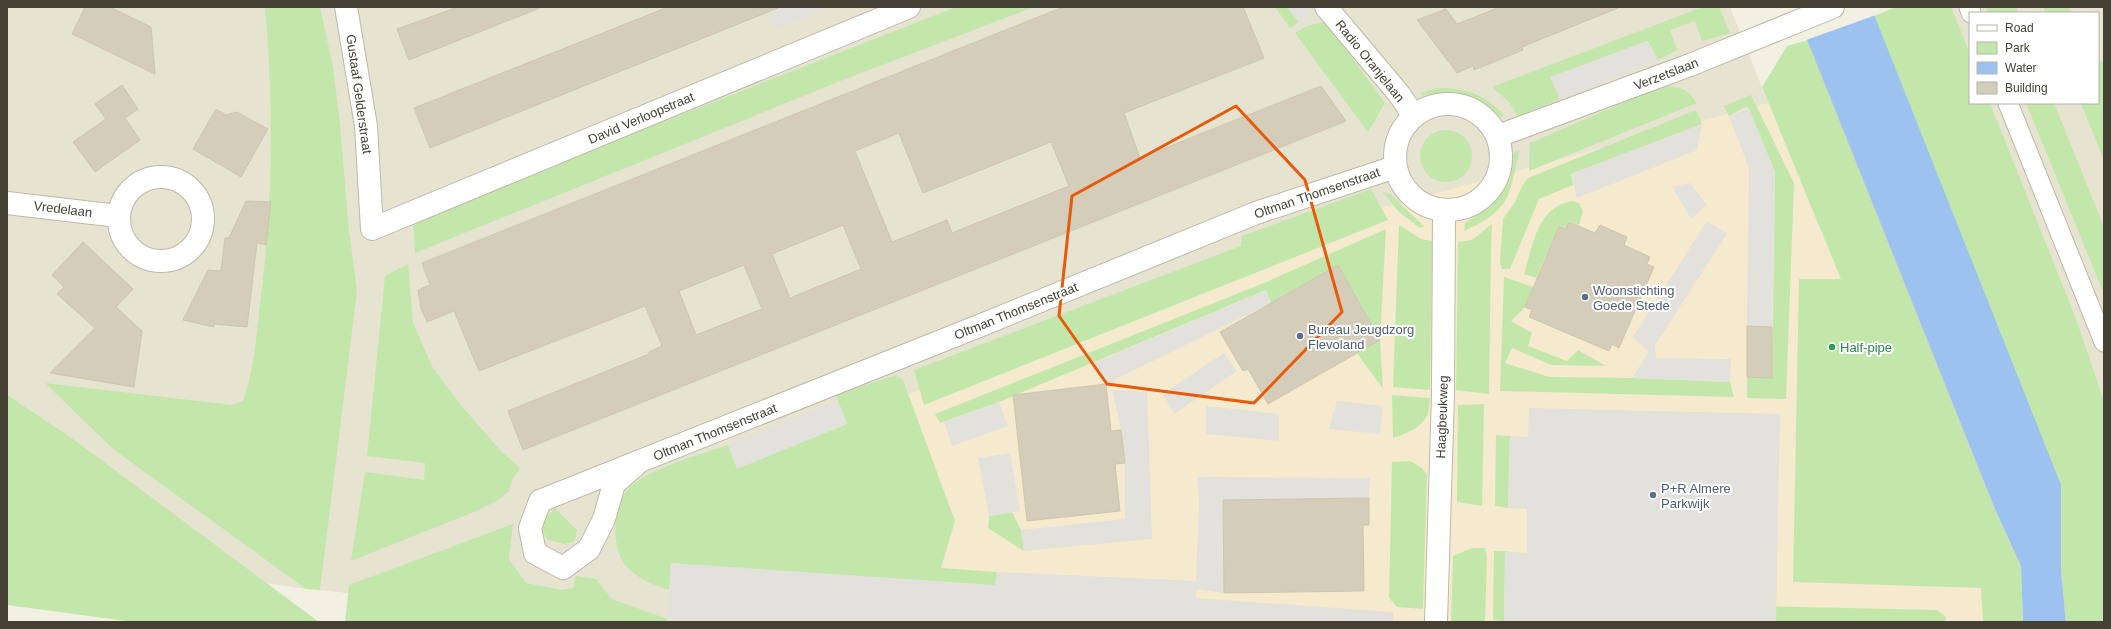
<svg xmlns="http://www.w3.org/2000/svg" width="2111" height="629" viewBox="0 0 2111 629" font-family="Helvetica,sans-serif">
	<rect width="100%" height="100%" fill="#f2f0e3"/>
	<g fill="#e6e3d1">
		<path d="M7 7H1730L1975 622H400L401 598 306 589 7 544Z"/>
		<path d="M1936 7H2104V426L1974 103H2098V13H1970V92Z"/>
	</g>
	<path fill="#f5eace" d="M1803 93 2011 622H1349L653 569 651 498 1349 217Z"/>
	<g fill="#c3e7ab">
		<path d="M265 7H320L333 67 340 124 349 231 357 291 320 590 306 589 113 449 45 383 232 405 243 401C253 374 256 341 259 312 273 211 274 109 265 7Z"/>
		<path d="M956 7H1034L843 80 415 253 413 220Z"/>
		<path d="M1275 7H1287L1299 22 1290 28Z"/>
		<path d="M1703 7H1719L1730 33 1702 41 1695 21 1670 30 1677 50 1658 60 1647 41 1551 77 1560 99 1518 116 1509 102 1492 87Z"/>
		<path d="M1896 7H1951L1970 54V103H1990L2076 319 2104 401V622H2066L2061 570 1874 16Z"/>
		<path d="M1986 7H2016L2019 13H1988Z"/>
		<path d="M2043 7H2069L2070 13H2046Z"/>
		<path d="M1326 21 1385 103 1368 132 1295 33 1307 26Z"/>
		<path d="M1808 40 1994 507 2021 566 2023 622H1983L1981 588 1793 582 1799 279H1841L1762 87 1787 46Z"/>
		<path d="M2098 60 2104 62 2103 158 2081 103H2098Z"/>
		<path d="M1662 86C1681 87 1686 87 1697 103L1529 171 1530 143Z"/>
		<path d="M1438 88C1468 88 1484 94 1505 116L1499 117C1477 97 1452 88 1422 96L1420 93Z"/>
		<path d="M1751 95 1794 183 1786 399 1747 398V377H1772L1775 172 1747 106 1729 116 1724 106Z"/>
		<path d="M2026 103H2054L2104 227V294Z"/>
		<path d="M1696 110 1702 124 1571 174 1573 185 1539 199 1510 269H1502L1500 261 1503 219 1515 202 1522 186 1528 178Z"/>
		<circle cx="1446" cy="156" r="26"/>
		<path d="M1520 150C1516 163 1512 190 1505 201 1496 216 1479 224 1464 231L1465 223C1492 207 1513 188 1512 154Z"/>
		<path d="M1371 189 1388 220 924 405 914 370 1241 246 1242 236Z"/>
		<path d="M1382 191 1390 194 1424 226 1420 228 1399 212Z"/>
		<path d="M1572 201 1579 203 1583 211 1579 225 1569 221 1566 228 1559 225 1536 278 1524 274C1533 245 1537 207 1572 201Z"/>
		<path d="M1492 224 1491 246 1489 394 1456 390 1458 242 1472 240Z"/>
		<path d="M1399 225 1421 239 1432 241 1430 390 1393 387Z"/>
		<path d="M1386 229 1380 340 1383 389 1357 353 1380 339 1338 265 1271 303 1266 290 999 402 940 423 935 414 1264 283Z"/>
		<path d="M408 264 413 323 433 368 460 404 500 450 520 468 512 480 509 491 500 499 479 510 351 561 365 472 424 480 425 463 367 456 385 276Z"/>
		<path d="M1504 277 1533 287 1525 307 1511 321 1532 333 1528 346 1567 361 1578 350 1606 366 1551 365 1512 348 1505 363 1549 377 1632 378 1730 382 1734 397 1500 391Z"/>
		<path d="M896 375 903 380 955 521 941 568 997 572 996 585 1115 601 671 564 669 590C654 585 638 579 627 567 609 547 613 502 632 485 654 467 700 455 728 445L737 468 847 424 836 395Z"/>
		<path d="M7 395 73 439 319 622H134L7 605Z"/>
		<path d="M1392 395 1430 398C1429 403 1429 410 1428 414 1422 428 1405 434 1393 438Z"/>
		<path d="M1484 404 1482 506 1457 502 1458 405Z"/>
		<path d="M1496 435 1510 436 1508 508 1495 506Z"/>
		<path d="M1410 461 1422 468 1427 474 1423 609 1397 607 1389 598 1392 462Z"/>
		<path d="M555 508 577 530 575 541 565 544 548 540 542 531 546 518Z"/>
		<path d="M1012 512 1021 530 1024 551 988 528 989 516Z"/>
		<path d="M513 524 509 559 526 583 562 590 573 588 576 576 596 579 612 599 667 619V622H345L349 585Z"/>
		<path d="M1472 548H1485L1487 557 1485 622H1451L1453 556Z"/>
		<path d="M1494 551H1505L1504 621 1493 620Z"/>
		<path d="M1759 606 1937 610 1946 617 1945 622H1772Z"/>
	</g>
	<g fill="#e2e1dc">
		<path d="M766 7H832L775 29Z"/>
		<path d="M1287 7H1316L1299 22Z"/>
		<path d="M1648 41 1658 60 1560 99 1550 77Z"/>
		<path d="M1749 108 1775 172 1772 327 1747 326 1749 168 1729 116Z"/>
		<path d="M1702 124 1697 150 1577 198 1571 174Z"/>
		<path d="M1690 183 1707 205 1691 219 1672 187Z"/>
		<path d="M1707 221 1727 234 1655 345 1656 358 1731 359 1730 382 1632 378 1649 352 1633 337Z"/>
		<path d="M1266 290 1271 303 1106 384 1094 366V363Z"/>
		<path d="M1224 353 1237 371 1174 414 1163 394Z"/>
		<path d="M1112 390 1147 392 1152 539 1024 551 1021 530 1125 519V463L1121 430Z"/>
		<path d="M837 401 847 424 737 469 728 445Z"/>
		<path d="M1337 401 1383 406 1380 434 1329 429Z"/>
		<path d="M999 402 1008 426 952 446 944 422Z"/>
		<path d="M1206 406 1279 414V441L1206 434Z"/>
		<path d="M1529 408 1780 414 1776 622H1504L1505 551 1527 553V509L1508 508 1510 436 1528 437Z"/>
		<path d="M1010 453 1020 511 989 516 978 458Z"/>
		<path d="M1197 477 1370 478 1369 498 1223 501 1224 593 1197 589 1196 598 1393 612V622H667L671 563 995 585 997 572 1196 581 1199 502Z"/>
	</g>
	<path fill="#9ec2f0" d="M1794 7H1871L2061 485V570L2066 622H2023L2021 566 1994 507Z"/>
	<path fill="#f2f0e3" d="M1792 7H1873L1876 15 1806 40Z"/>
	<g fill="#d3cdb9" stroke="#cec6ac" fill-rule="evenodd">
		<path d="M85 7H110L151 27 155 74 72 34Z"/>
		<path d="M458 7H539L540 8 409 60 397 29Z"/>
		<path d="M668 7 778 8 430 148 414 108Z"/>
		<path d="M1063 7H1243L1264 58 1124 113 1140 158 1321 86 1346 121 523 450 508 411 649 354V352L662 346 645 306 479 371 454 311 427 322 421 309 418 290 430 285 422 263ZM899 133 923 193 1051 142 1069 186 952 233 947 220 892 242 855 151ZM843 225 861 269 790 298 772 254ZM744 265 762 309 696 335 679 291Z"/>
		<path d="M1500 7H1618V8L1522 47 1523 50 1474 70 1473 66 1457 73 1417 20 1446 9 1457 24Z"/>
		<path d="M122 85 138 109 125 118 140 140 95 172 73 142 106 119 95 104Z"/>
		<path d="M216 109 226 115 237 112 268 129 241 177 193 149Z"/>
		<path d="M246 201 271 202 266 245 257 243 247 327 214 324V327L183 320 208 270 221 271 225 238H229Z"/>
		<path d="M1569 222 1595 233 1600 225 1627 237 1624 245 1650 257 1647 264 1654 267 1619 348 1612 344 1609 351 1529 317 1532 310 1525 307 1559 226 1566 229Z"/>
		<path d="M83 242 133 289 116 307 142 331 134 387 50 373 95 328 57 294 64 287 52 275Z"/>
		<path d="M1338 265 1380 340 1268 404 1248 369 1243 371 1220 332Z"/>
		<path d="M1747 326 1772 327V378L1747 377Z"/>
		<path d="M1106 384 1111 431 1121 430 1125 463 1115 464 1120 511 1027 521 1013 395Z"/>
		<path d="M1369 498V525H1363L1364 591 1224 593 1223 500Z"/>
	</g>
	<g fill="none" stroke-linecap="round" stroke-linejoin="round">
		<defs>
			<g id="service">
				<path d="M1969 7 1971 13"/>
				<path d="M2008 103 2104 342"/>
			</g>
			<g id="minor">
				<path d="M346 7 366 126 372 229 909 7"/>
				<path d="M1326 7 1399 94 1414 116"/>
				<circle cx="1448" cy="157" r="53"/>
				<path d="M1498 136 1690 65 1833 7"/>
				<circle cx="161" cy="219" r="42"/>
				<path d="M7 203 118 216"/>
				<path d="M639 462 614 484 604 519 589 549 563 568 535 553 530 528 540 501 979 326 1256 213 1395 167"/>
				<path d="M1436 622 1443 395 1444 211"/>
			</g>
		</defs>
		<use href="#service" stroke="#bdb9a6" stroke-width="21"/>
		<use href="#minor" stroke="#bdb9a6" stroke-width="24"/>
		<use href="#service" stroke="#fff" stroke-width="19"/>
		<use href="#minor" stroke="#fff" stroke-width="22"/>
	</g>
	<path fill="none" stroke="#e8590c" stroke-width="3" stroke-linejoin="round" d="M1236 106 1305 180 1342 312 1254 403 1107 384 1059 316 1072 196Z"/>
	<g fill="#5c6f8a" stroke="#fff" stroke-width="1.5">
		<circle cx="1585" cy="297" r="4"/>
		<circle cx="1300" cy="336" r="4"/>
		<circle cx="1653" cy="495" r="4"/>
	</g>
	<circle fill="#2e9e5b" stroke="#fff" stroke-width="1.5" cx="1832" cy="347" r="4"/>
	<g text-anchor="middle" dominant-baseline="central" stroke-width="4" stroke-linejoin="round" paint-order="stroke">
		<g font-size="13" fill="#444034" stroke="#fff">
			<text transform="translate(1370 61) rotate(51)">Radio Oranjelaan</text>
			<text transform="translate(1666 74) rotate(-21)">Verzetslaan</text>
			<text transform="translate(359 94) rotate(82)">Gustaaf Gelderstraat</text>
			<text transform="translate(641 118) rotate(-23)">David Verloopstraat</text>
			<text transform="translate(1317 193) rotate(-19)">Oltman Thomsenstraat</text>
			<text transform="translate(63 209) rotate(7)">Vredelaan</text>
			<text transform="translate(1016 311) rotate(-22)">Oltman Thomsenstraat</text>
			<text transform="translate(1442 417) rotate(-88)">Haagbeukweg</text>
			<text transform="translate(715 432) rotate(-22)">Oltman Thomsenstraat</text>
		</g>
		<g font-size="13" fill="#4e5e75" stroke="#fff" text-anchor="start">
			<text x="1593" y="290">Woonstichting<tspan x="1593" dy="15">Goede Stede</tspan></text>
			<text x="1308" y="329">Bureau Jeugdzorg<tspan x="1308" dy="15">Flevoland</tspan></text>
			<text x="1661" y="488">P+R Almere<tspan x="1661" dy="15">Parkwijk</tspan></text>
		</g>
		<g font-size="13" fill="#27864d" stroke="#fff" text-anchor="start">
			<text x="1840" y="347">Half-pipe</text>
		</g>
	</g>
	<rect width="2111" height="629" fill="none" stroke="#444034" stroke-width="16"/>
	<rect x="1969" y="12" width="130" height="92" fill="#ffffff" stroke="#b4b3ae"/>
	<rect x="1977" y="25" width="20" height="6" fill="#ffffff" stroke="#b4b3ae"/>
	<text x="2005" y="32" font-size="12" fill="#444034">Road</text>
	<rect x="1977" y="42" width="20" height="12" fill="#c3e7ab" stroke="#b4b3ae"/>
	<text x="2005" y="52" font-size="12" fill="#444034">Park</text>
	<rect x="1977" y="62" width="20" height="12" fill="#9ec2f0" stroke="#b4b3ae"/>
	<text x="2005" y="72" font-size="12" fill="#444034">Water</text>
	<rect x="1977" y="82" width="20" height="12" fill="#d3cdb9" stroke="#b4b3ae"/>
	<text x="2005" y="92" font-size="12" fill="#444034">Building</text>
</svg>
